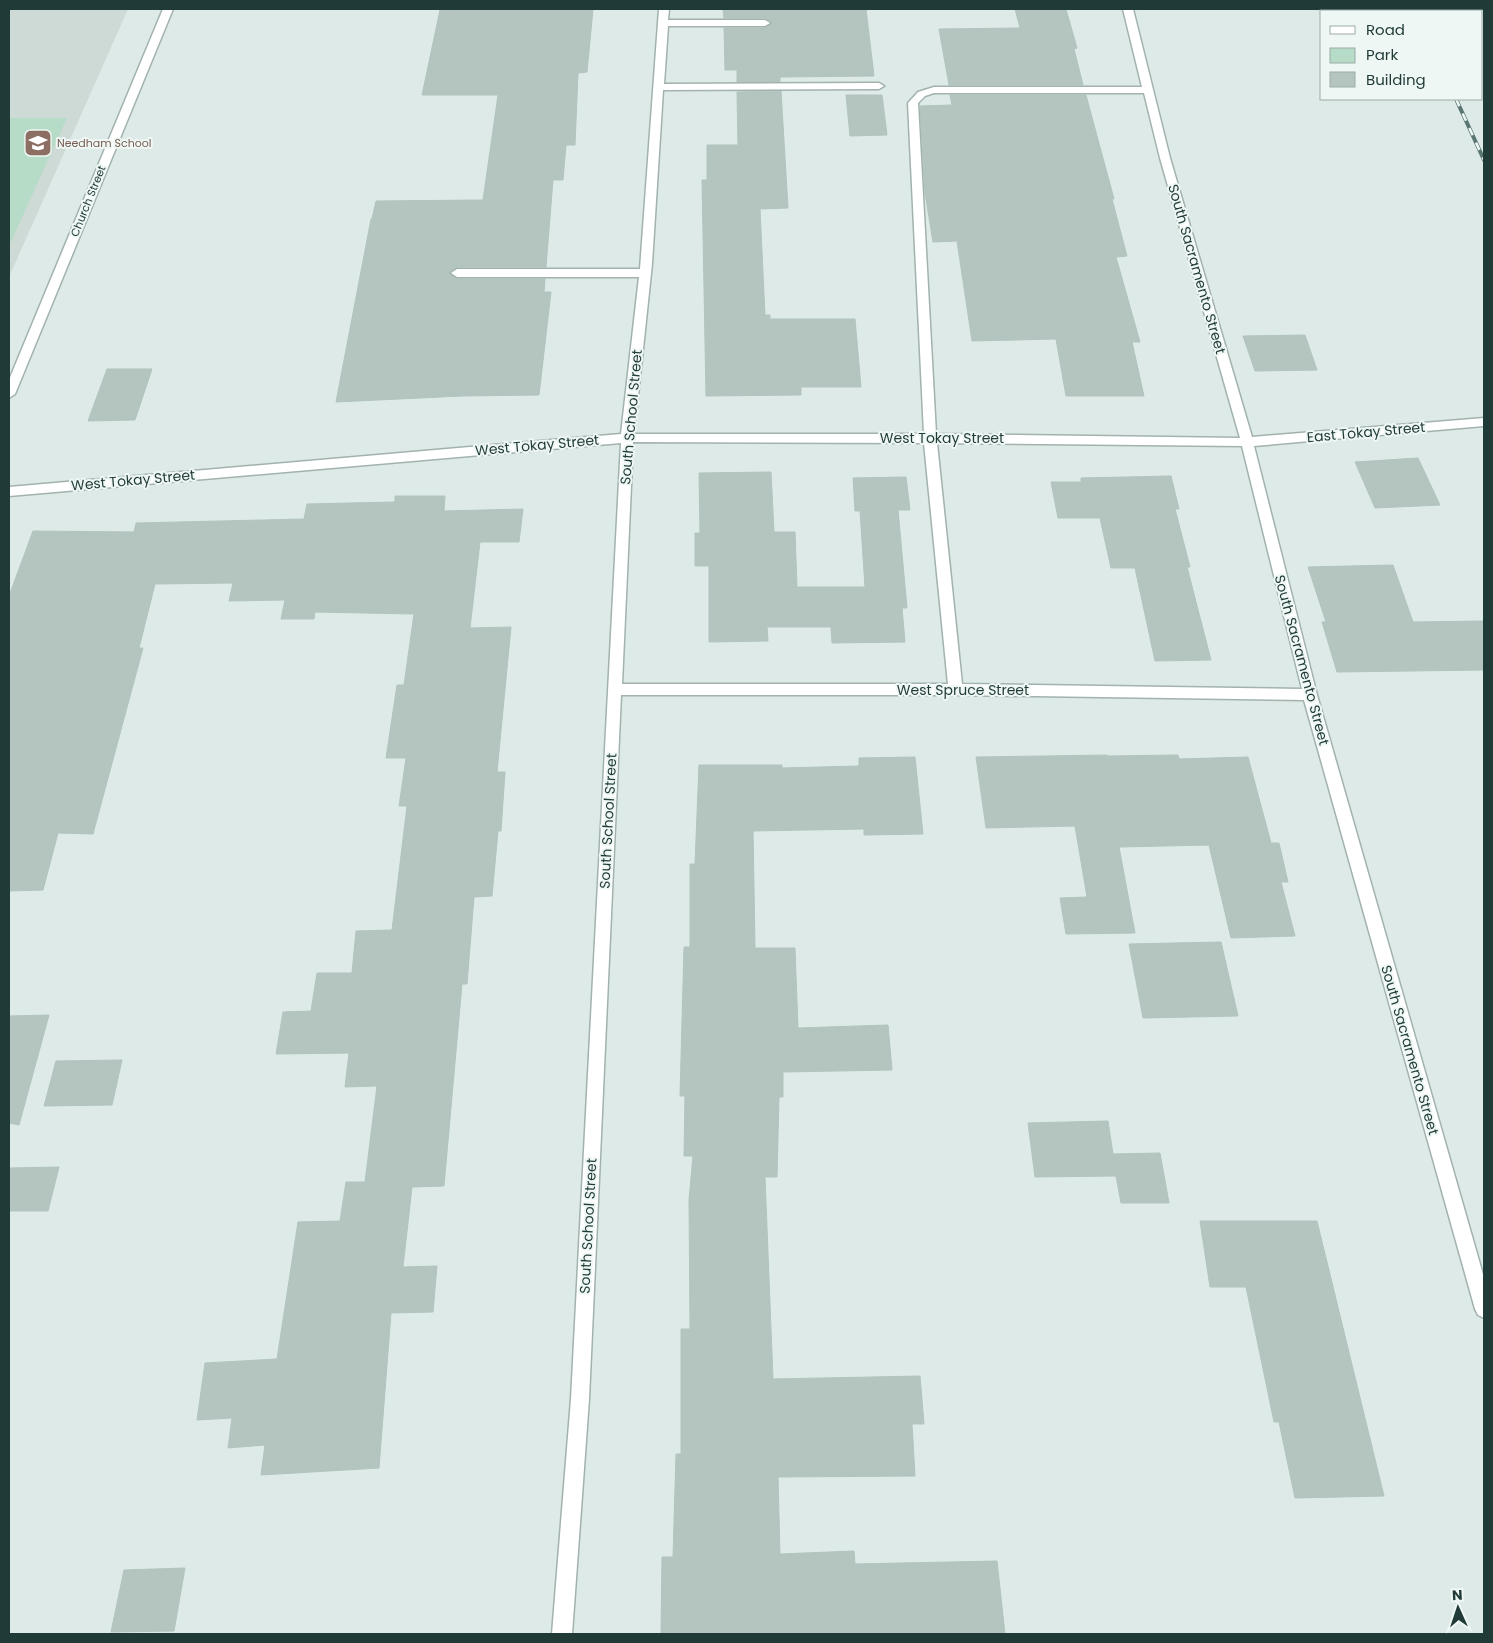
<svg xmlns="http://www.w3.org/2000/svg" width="1493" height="1643" viewBox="0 0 1493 1643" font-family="Poppins,sans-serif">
	<rect width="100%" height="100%" fill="#deeae7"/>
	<path fill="#cddad6" d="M9 9H128L9 277Z"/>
	<path fill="#b6dcc7" d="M9 118H67L9 246Z"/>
	<g fill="#b4c5c0" stroke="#b1c4bf">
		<path d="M593 9 587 72 578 73 575 145H566L563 180H553L546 267H457L449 272 457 279H545L544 292H551L539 395 462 396 336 402 371 219H372L376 201 483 200 498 95H422L440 10Z"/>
		<path d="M723 9H866L874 76 780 77V82H737V70H725L724 28H765L772 22 765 18H724Z"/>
		<path d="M1015 9H1066L1077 48 1074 49 1083 85H949L939 29 1020 28Z"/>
		<path d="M781 91 788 208 760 209 765 315H770V319H855L861 387H801V395L706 396 702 180H707V145H738L737 92Z"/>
		<path d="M846 95H882L887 135 850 136Z"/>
		<path d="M950 95H1086L1114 199H1112L1127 256 1116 257 1140 342H1132L1144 396H1066L1056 339 972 341 957 241 933 242 925 193 920 106 952 105Z"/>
		<path d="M1305 335 1317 370 1255 371 1243 336Z"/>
		<path d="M107 369H152L135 420 88 421Z"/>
		<path d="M1418 458 1440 505 1375 508 1355 462Z"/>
		<path d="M771 472 774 532H795L797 587H865L860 511H855L853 478 906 477 910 510H898L907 608H902L905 642 832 643 831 627H767L768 641 709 642V566H695V533H700L699 473Z"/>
		<path d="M1171 476 1179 509H1175L1190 567H1187L1211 660 1155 661 1135 568H1111L1100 518H1058L1051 482H1081V478Z"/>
		<path d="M395 496H445L444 511 523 509 519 542H480L470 628 511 627 497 772H505L501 831H498L492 896 474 897 467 984H462L444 1186 412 1187 403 1267 437 1266 433 1312 391 1313 379 1468 261 1475 265 1445 228 1448 232 1418 197 1420 205 1363 277 1359 298 1222 340 1221 346 1182H365L377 1086 345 1087 349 1053 276 1054 283 1012 311 1011 317 973H352L356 931 392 930 407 806H399L406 758H386L397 685H404L414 614 315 612 314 619H281L285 600 229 601 233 583 155 584 139 648H143L93 834 58 833 43 890 9 891V596L33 531 134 532 136 523 304 519 307 504 395 502Z"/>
		<path d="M1393 565 1413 622 1484 621V670L1337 672 1322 622H1326L1308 567Z"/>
		<path d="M1107 755V756L1178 755 1179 759 1248 757 1271 843H1279L1288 882H1281L1295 936 1231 938 1209 845 1119 847 1135 933 1066 934 1060 898 1087 897 1075 826 986 828 976 757Z"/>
		<path d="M915 757 923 834 864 835V829L753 831 755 948H795L798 1028 888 1025 892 1070 783 1072V1097H779L777 1177H765L773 1379 920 1376 924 1424H912L915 1476 778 1477 780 1554 854 1551 855 1564 997 1561 1005 1634H661L662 1557H673L676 1454H681V1329H690L689 1200 693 1156H684L685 1096H680L684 947H690V864H695L699 765H782V768L859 766V758Z"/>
		<path d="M1221 942 1238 1016 1143 1018 1129 944Z"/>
		<path d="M49 1015 19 1125 9 1123V1016Z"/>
		<path d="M122 1060 112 1105 44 1106 56 1061Z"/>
		<path d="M1108 1121 1113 1154 1160 1153 1169 1203H1121L1116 1176 1035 1177 1028 1123Z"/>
		<path d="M59 1167 48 1211H9V1168Z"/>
		<path d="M1200 1221H1317L1384 1496 1295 1498 1279 1422H1274L1246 1287H1210Z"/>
		<path d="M185 1568 174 1631 111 1632 124 1570Z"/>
	</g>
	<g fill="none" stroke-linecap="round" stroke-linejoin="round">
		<defs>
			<g id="minor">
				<path d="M163 9H173L15 394 9 398V380Z"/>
				<path d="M659 9H669L668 20H765L770 23 765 26H668L664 84 879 83 884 86 879 89 663 90 652 264 634 434H924L908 103 918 92 934 87H1142L1123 9H1133L1170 158 1252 437 1484 418V426L1254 446 1317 695 1484 1278V1318L1478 1315 1475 1309 1304 700 956 695H621L589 1399 572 1634H552L571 1399 621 443 9 496V487L621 434 639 277H457L451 273 457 269H640ZM934 93H1144L1160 158 1240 438 936 434 918 103 925 96ZM633 442 924 443 948 684H622ZM937 443 1242 446 1302 689 962 684Z"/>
			</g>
		</defs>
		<use href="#minor" stroke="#a1b2af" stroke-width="3"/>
		<use href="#minor" fill="#fff" fill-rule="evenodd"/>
		<defs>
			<g id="rail">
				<path d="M1415 9 1416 11"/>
				<path d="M1456 99 1484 160"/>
			</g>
		</defs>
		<use href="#rail" stroke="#597673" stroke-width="4"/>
		<use href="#rail" stroke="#eff7f4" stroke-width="2.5" stroke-dasharray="8" stroke-linecap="butt"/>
	</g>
	<defs>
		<symbol id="school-square" viewBox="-11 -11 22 22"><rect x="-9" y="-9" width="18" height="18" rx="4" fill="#8d6e63" stroke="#eff7f4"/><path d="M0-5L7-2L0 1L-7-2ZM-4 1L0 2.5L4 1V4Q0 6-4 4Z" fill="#fff"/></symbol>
	</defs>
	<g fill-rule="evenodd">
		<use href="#school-square" x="22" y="127" width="32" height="32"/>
	</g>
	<g text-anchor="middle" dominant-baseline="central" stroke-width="4" stroke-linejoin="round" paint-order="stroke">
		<g font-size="11" fill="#785e54" stroke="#eff7f4" text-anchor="start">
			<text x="57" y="143">Needham School</text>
		</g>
		<g font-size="11" fill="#1f3a37" stroke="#eff7f4">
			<text transform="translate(88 201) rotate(-68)">Church Street</text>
		</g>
		<g font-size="14" fill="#1f3a37" stroke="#eff7f4">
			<text transform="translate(1197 269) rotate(74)">South Sacramento Street</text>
			<text transform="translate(631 417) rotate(-85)">South School Street</text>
			<text transform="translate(1366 432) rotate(-5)">East Tokay Street</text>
			<text x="942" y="438">West Tokay Street</text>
			<text transform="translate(537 445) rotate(-5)">West Tokay Street</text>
			<text transform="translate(133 480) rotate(-5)">West Tokay Street</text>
			<text transform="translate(1302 660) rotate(75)">South Sacramento Street</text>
			<text x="963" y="690">West Spruce Street</text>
			<text transform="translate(608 821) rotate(-87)">South School Street</text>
			<text transform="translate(1410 1050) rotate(74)">South Sacramento Street</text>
			<text transform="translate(588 1226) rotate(-87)">South School Street</text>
		</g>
	</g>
	<rect width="1493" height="1643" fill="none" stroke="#1f3a37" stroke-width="20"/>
	<rect x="1320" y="10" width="162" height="90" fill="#eff7f4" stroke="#9caba8"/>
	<rect x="1330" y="26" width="25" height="8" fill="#ffffff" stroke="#9caba8"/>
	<text x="1366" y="35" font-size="15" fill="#1f3a37">Road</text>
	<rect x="1330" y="48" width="25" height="15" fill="#b6dcc7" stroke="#9caba8"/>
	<text x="1366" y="60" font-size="15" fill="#1f3a37">Park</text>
	<rect x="1330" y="72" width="25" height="15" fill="#b4c5c0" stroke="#9caba8"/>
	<text x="1366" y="85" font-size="15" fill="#1f3a37">Building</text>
	<g transform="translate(1458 1608) rotate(357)" stroke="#eff7f4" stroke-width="4" paint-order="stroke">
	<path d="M0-4L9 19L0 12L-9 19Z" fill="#1f3a37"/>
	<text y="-8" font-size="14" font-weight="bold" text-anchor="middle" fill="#1f3a37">N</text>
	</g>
</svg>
